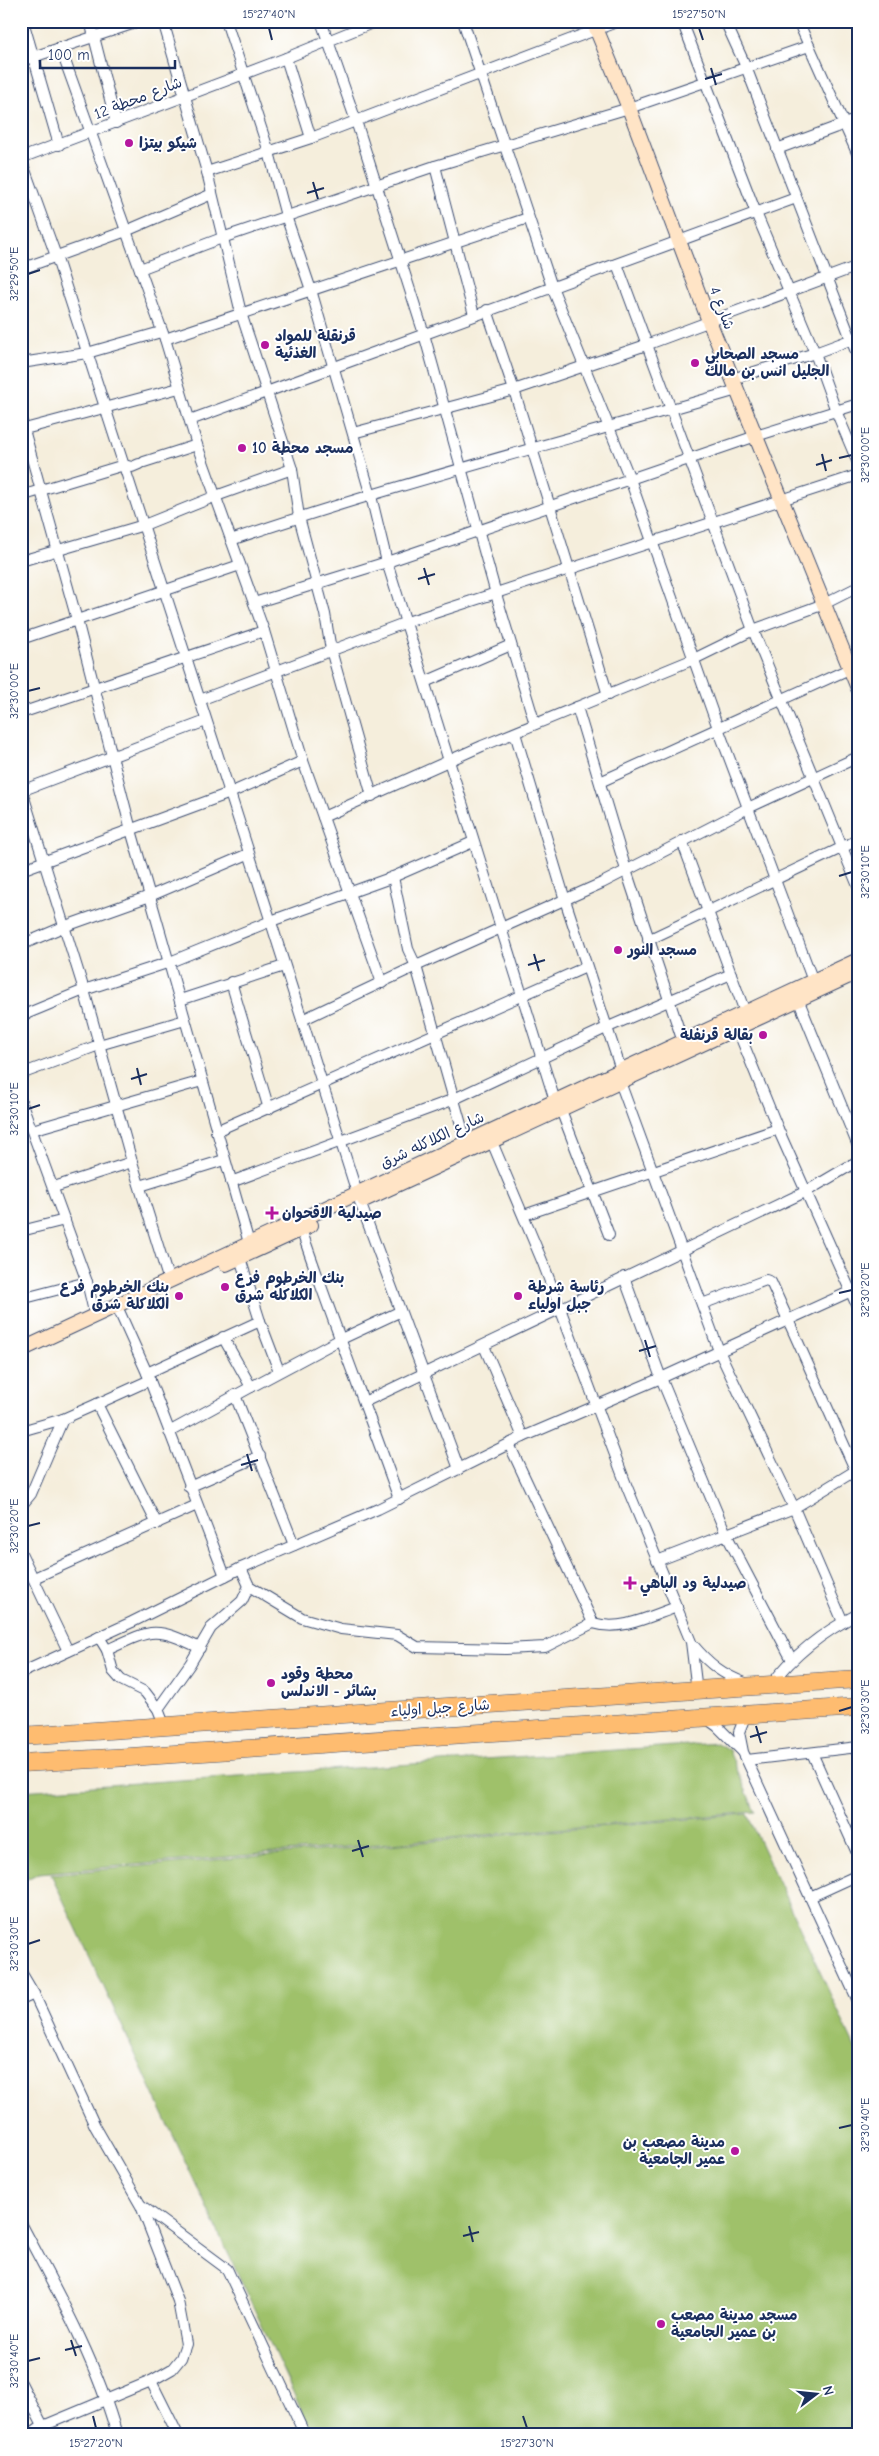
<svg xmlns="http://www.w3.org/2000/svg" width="879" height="2456" viewBox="0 0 879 2456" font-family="'Comic Neue','Playpen Sans Arabic',sans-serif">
	<rect width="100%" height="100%" fill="#fff"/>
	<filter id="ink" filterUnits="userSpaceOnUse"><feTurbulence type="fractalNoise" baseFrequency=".02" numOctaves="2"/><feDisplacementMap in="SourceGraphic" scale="10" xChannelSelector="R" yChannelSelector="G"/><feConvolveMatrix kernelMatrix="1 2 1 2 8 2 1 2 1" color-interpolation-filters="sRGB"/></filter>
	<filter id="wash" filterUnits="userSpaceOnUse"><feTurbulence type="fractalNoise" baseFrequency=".0096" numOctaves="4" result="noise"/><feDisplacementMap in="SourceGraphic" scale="20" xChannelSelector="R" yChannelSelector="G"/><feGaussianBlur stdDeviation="1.12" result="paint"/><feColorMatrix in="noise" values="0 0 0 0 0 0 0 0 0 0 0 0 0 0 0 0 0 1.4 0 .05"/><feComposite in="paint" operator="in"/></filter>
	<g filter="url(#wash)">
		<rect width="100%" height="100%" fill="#f5eedc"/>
		<g fill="#9fc16b" stroke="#5d7864">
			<path d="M717 1743 729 1750 755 1812 39 1873 21 1882V1791Z"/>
			<path d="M747 1814 858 2054V2435H313L51 1874Z"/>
		</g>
	</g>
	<g filter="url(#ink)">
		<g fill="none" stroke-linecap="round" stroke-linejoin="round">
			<defs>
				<g id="street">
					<path d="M23 21 59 145"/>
					<path d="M90 21 116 123"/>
					<path d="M163 21 207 172 241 313 292 469 299 517 325 614 331 650 372 796"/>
					<path d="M226 21 269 152 286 216 311 290 371 496 387 562 555 1101"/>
					<path d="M321 21 356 121 424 334 496 594 535 724"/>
					<path d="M463 21 552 287 630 479 718 728 813 981"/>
					<path d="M682 21 756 213 815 353 836 411 858 463"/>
					<path d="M725 21 746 67 858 357"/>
					<path d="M798 21 858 155"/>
					<path d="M60 47 165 339 197 445 264 631 303 761 382 983"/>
					<path d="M286 58 311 138"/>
					<path d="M21 61 141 21"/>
					<path d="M777 149 858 119"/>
					<path d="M21 158 286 58 377 21"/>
					<path d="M21 159 56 256 230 793 357 1193"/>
					<path d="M435 166 474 315"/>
					<path d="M207 172 311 138 619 21"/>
					<path d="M617 264 753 630 858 886"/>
					<path d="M21 269 126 231 212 194"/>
					<path d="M140 269 222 238 435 166 629 108 809 46"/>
					<path d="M487 310 514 390 608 695"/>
					<path d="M165 339 528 218"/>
					<path d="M21 363 87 353 161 332"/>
					<path d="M732 379 815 353 858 337"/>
					<path d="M21 419 77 620 131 830 249 1243"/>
					<path d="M190 420 796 198"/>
					<path d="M21 430 179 388"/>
					<path d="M353 433 514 390 646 345 858 266"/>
					<path d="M144 462 197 445"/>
					<path d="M21 496 124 465 132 467 139 464"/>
					<path d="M231 540C398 483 568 440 737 390"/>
					<path d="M21 561 144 525 216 496 292 469"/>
					<path d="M254 603 387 562 756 436 858 404"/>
					<path d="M21 639 240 565"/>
					<path d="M425 682 511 645"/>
					<path d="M200 700 407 622 858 475"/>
					<path d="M577 707 626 870 683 1042"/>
					<path d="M21 713 264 631"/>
					<path d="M515 733 565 900 621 1070"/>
					<path d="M600 782 858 665"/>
					<path d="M21 788 84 990 132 1162 169 1281"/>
					<path d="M21 791 206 721"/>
					<path d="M323 817 482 746 694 659 753 630 824 604 858 587"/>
					<path d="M682 841 745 1012"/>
					<path d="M21 870 230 793 303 761"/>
					<path d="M393 877 408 949 416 966 466 1142"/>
					<path d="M648 940 858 840"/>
					<path d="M21 945 63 927 150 896 248 854"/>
					<path d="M231 982 269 1109"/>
					<path d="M798 999 858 1146"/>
					<path d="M180 1000 284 966"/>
					<path d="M21 1016 84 990 170 962 271 921 393 877 473 842"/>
					<path d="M302 1020 416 966 602 883 748 808 858 757"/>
					<path d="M737 1028 778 1129 858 1308"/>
					<path d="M21 1074 99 1045 185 1020"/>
					<path d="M620 1082 719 1351 794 1508 843 1622"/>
					<path d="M21 1101 87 1282 95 1316"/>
					<path d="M561 1110 609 1235"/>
					<path d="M32 1130 202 1081"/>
					<path d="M216 1131 586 967"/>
					<path d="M492 1142 543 1263 627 1487 691 1642 697 1691"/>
					<path d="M231 1182 452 1100 606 1028 731 974"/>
					<path d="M140 1186 224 1160"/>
					<path d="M54 1187 132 1162"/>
					<path d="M360 1202 459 1469"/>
					<path d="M524 1215 778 1129"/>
					<path d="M301 1229C332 1320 367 1409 399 1499"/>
					<path d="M21 1231 65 1220"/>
					<path d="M240 1258 260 1321 279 1371"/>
					<path d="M624 1277 661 1378 726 1534 792 1660"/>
					<path d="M21 1299 87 1282"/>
					<path d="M702 1304 766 1280 771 1282 858 1476"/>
					<path d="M120 1313 147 1373 225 1576"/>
					<path d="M484 1346 523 1437"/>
					<path d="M147 1373 260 1321"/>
					<path d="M150 1380 97 1404 157 1524"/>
					<path d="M251 1387 339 1340 399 1312"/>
					<path d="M235 1395 294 1545"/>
					<path d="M364 1402 807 1191 858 1161"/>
					<path d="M21 1431 63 1419 97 1404"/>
					<path d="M169 1432 251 1387 223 1337"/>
					<path d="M509 1444 593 1623"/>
					<path d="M189 1487 260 1456"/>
					<path d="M21 1506 31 1494 63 1419"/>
					<path d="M21 1553 68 1651"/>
					<path d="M657 1561 794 1508 858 1469"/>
					<path d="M34 1578 197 1505"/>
					<path d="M249 1586 302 1618 341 1629 397 1635 417 1647 506 1649 545 1647 593 1623C622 1632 650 1616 677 1607"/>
					<path d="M99 1637 107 1650 113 1671 121 1680 145 1692 158 1709 165 1727"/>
					<path d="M693 1645C709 1664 722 1674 745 1683"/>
					<path d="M107 1650C152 1629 155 1626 200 1648"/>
					<path d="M21 1673 132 1622 241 1568 378 1509 523 1437 661 1378 858 1288"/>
					<path d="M772 1684C794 1654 825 1631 858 1614"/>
					<path d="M158 1709 190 1664 211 1628 242 1601 249 1586 241 1568"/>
					<path d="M746 1714 739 1732 743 1752 858 2001"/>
					<path d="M707 1719 717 1726 742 1751"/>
					<path d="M812 1753 858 1855"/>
					<path d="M747 1760 858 1747"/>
					<path d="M810 1897 858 1875"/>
					<path d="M21 1972 34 1994 95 2126 141 2206 178 2301 186 2344 181 2358 172 2369 151 2381 43 2426 30 2435"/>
					<path d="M21 2000 34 1994"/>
					<path d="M142 2206 227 2269 305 2435"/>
					<path d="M21 2223C57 2291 96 2360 117 2435"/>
					<path d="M151 2381 178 2435"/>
					<path d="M21 2383 43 2426 45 2435"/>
				</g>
				<g id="secondary">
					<path d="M593 21 629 108 709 321 858 688"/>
					<path d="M364 1200 858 972"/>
					<path d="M226 1264 311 1225"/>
					<path d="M21 1350 858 960"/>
				</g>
				<g id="highway">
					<path d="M21 1736 858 1679"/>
					<path d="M21 1763 130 1757 858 1707"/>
				</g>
			</defs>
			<use href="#street" stroke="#3c4c71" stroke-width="12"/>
			<use href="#secondary" stroke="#3c4c71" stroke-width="16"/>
			<use href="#highway" stroke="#3c4c71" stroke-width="19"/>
			<use href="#street" stroke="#fff" stroke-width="10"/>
			<use href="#secondary" stroke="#ffe4c6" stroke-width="14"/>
			<use href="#highway" stroke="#febc70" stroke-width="18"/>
		</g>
	</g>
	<path fill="none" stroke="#1b2f5e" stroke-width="2" d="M269 28 272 40M699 28 703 40M711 68 716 85M705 79 722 74M313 182 318 199M307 193 324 188M28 274 40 270M822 454 826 471M839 458 852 455M816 465 832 460M424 568 429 585M418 579 435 574M28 691 40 688M839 876 852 872M534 954 539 971M528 965 545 960M137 1068 141 1085M131 1079 147 1074M28 1109 40 1105M839 1293 852 1290M645 1340 650 1357M639 1351 656 1346M247 1454 252 1471M241 1465 258 1460M28 1526 40 1523M839 1711 852 1707M756 1726 761 1743M750 1737 767 1732M358 1840 363 1857M352 1851 369 1846M28 1944 40 1940M839 2128 852 2125M469 2226 473 2242M463 2236 479 2232M71 2340 76 2356M65 2350 82 2346M28 2361 40 2358M93 2416 96 2428M523 2416 527 2428"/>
	<g fill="#b5179e" stroke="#fff" stroke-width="2">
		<circle cx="129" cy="143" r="5"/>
		<circle cx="265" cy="345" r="5"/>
		<circle cx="695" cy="363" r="5"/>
		<circle cx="242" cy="448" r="5"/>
		<circle cx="618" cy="950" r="5"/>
		<circle cx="763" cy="1035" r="5"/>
		<path d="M269.5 1205.5h5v5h5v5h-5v5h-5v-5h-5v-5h5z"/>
		<circle cx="225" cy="1287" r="5"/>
		<circle cx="179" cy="1296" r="5"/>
		<circle cx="518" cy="1296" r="5"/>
		<path d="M627.5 1575.5h5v5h5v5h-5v5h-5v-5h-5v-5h5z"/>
		<circle cx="271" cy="1683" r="5"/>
		<circle cx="735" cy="2151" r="5"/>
		<circle cx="661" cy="2324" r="5"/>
	</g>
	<g text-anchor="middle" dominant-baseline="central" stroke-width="4" stroke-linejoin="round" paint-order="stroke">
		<g font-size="15" fill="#1b2f5e" stroke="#fff">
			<text transform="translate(138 98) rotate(-21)">شارع محطة 12</text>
			<text transform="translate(722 308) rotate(69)">شارع 4</text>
			<text transform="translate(432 1140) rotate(-25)">شارع الكلاكله شرق</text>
			<text transform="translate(440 1708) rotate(-4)">شارع جبل اولياء</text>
		</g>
		<g font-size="15" font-weight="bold" fill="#1b2f5e" stroke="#fff" text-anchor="start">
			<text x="139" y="143">شيكو بيتزا</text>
			<text x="275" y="336">قرنقلة للمواد<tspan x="275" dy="17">الغذئية</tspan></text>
			<text x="705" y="354">مسجد الصحابي<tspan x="705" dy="17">الجليل انس بن مالك</tspan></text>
			<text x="252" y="448">مسجد محطة 10</text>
			<text x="628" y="950">مسجد النور</text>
			<text x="753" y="1035" text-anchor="end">بقالة قرنفلة</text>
			<text x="282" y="1213">صيدلية الاقحوان</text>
			<text x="235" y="1278">بنك الخرطوم فرع<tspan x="235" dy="17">الكلاكله شرق</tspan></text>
			<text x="169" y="1287" text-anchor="end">بنك الخرطوم فرع<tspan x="169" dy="17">الكلاكلة شرق</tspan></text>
			<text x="528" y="1287">رئاسة شرطة<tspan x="528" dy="17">جبل اولياء</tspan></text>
			<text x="640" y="1583">صيدلية ود الباهي</text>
			<text x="281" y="1674">محطة وقود<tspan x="281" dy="17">بشائر - الاندلس</tspan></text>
			<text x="725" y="2142" text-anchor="end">مدينة مصعب بن<tspan x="725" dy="17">عمير الجامعية</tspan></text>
			<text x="671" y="2315">مسجد مدينة مصعب<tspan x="671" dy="17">بن عمير الجامعية</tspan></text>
		</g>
	</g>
	<rect width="879" height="2456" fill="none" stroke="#fff" stroke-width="55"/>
	<g transform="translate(816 2394) rotate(74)" stroke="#ffffff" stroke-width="4" paint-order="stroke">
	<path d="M0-4L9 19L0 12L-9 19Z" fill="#1b2f5e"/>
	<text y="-8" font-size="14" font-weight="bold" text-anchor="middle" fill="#1b2f5e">N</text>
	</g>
	<path d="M40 60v8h135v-8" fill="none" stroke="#1b2f5e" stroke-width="2.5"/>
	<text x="48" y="60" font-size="15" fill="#1b2f5e" stroke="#ffffff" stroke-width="4" paint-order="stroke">100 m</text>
	<rect x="28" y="28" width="824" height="2400" fill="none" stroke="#1b2f5e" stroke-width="2"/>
	<g font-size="12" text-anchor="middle" fill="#1b2f5e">
		<text x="269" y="18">15°27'40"N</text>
		<text x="699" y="18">15°27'50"N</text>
		<text transform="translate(14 274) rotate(-90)" y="4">32°29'50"E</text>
		<text transform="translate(865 455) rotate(-90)" y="4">32°30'00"E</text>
		<text transform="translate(14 691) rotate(-90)" y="4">32°30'00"E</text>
		<text transform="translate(865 872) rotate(-90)" y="4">32°30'10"E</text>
		<text transform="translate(14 1109) rotate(-90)" y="4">32°30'10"E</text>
		<text transform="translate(865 1290) rotate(-90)" y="4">32°30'20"E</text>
		<text transform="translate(14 1526) rotate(-90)" y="4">32°30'20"E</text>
		<text transform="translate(865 1707) rotate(-90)" y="4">32°30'30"E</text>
		<text transform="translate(14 1944) rotate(-90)" y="4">32°30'30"E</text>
		<text transform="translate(865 2125) rotate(-90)" y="4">32°30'40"E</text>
		<text transform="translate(14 2361) rotate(-90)" y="4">32°30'40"E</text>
		<text x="96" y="2447">15°27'20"N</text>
		<text x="527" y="2447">15°27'30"N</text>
	</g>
</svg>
